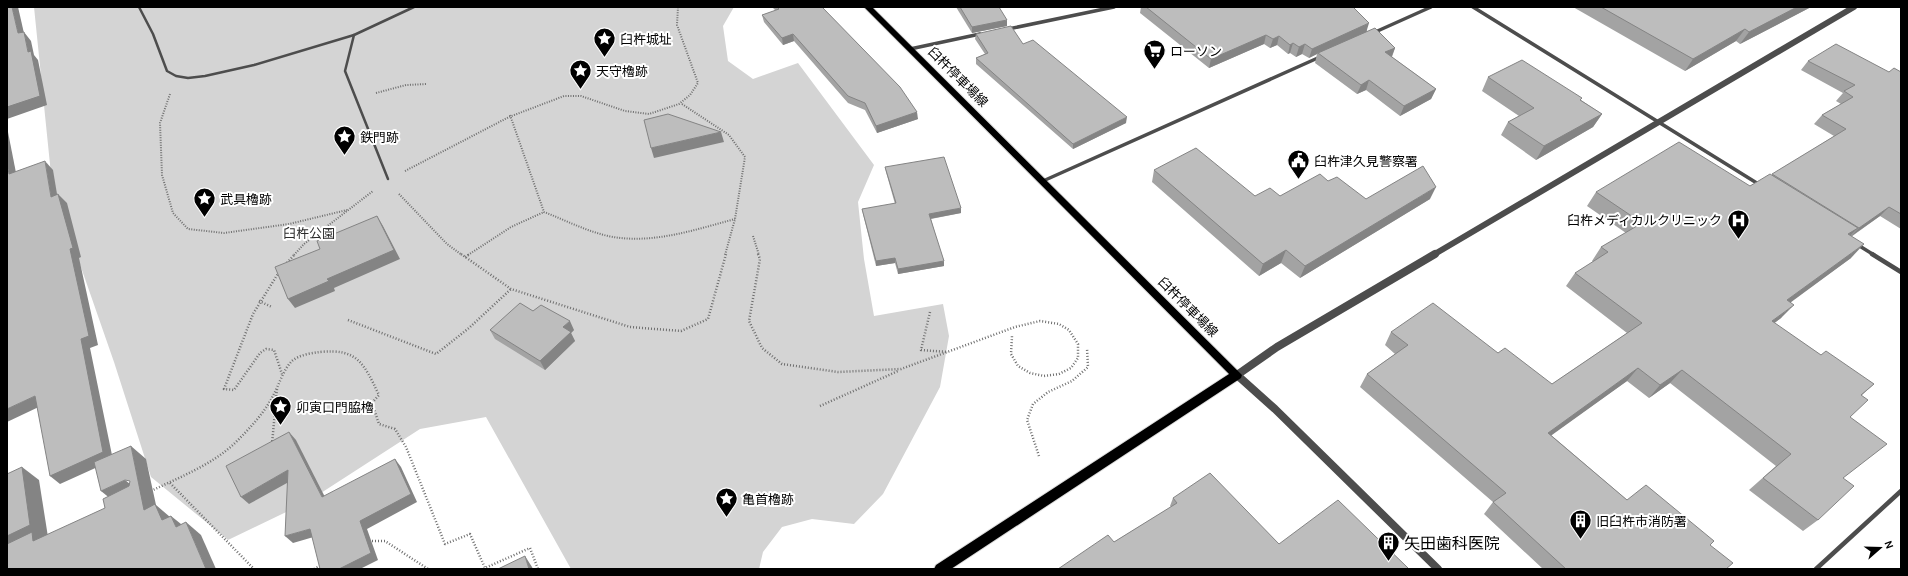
<svg xmlns="http://www.w3.org/2000/svg" width="1908" height="576" viewBox="0 0 1908 576" font-family="Karla,'Noto Sans JP',sans-serif">
	<rect width="100%" height="100%" fill="#fff"/>
	<path fill="#d4d4d4" d="M34 7H734L723 26 728 61 753 79 798 63 874 165 858 202 864 259 874 316 943 304 949 336 940 387 883 494 854 524 812 519 782 527 763 552 759 569H571L486 417 420 429 307 502 228 540 151 477 114 362 52 184Z"/>
	<g fill="none" stroke-linecap="round" stroke-linejoin="round">
		<defs>
			<path id="primary" d="M864 7H872L1242 375 1241 378 951 569H934L936 565 1229 374Z"/>
		</defs>
		<use href="#primary" stroke="#dbdbdb" stroke-width="2"/>
		<g stroke="#6f6f6f" stroke-width="2" stroke-dasharray="1 1.5" stroke-linecap="butt">
			<path d="M376 93 406 85 426 84"/>
			<path d="M170 94 160 123 162 175 173 213 188 229 224 233 289 224 347 210"/>
			<path d="M682 104 729 135 745 157 735 219 725 255"/>
			<path d="M510 115 544 212C565 220 586 231 608 236 651 245 694 230 735 219"/>
			<path d="M405 171 509 117 564 96H581L625 111 649 114 679 104 690 95 698 83 677 25 678 7"/>
			<path d="M399 194 447 244 462 255"/>
			<path d="M753 236 759 255"/>
			<path d="M294 255 304 244 373 191"/>
			<path d="M468 255 511 227 544 212"/>
		</g>
		<g stroke="#6f6f6f" stroke-width="2.5" stroke-dasharray="1 2" stroke-linecap="butt">
			<path d="M461 254 511 289 630 327 681 331 708 319 726 254"/>
			<path d="M758 254 760 259 749 321 762 348 782 364 838 372 901 369 1015 327 1040 321 1059 324 1069 330 1078 344V358L1071 368 1059 374 1044 376 1030 373 1018 366 1011 354 1012 336"/>
			<path d="M465 257 470 254"/>
			<path d="M285 265 295 254"/>
			<path d="M279 272 253 314 224 389 234 390 260 353 266 349 274 350 282 374"/>
			<path d="M259 301 272 307"/>
			<path d="M930 312 921 350 948 352"/>
			<path d="M348 320 436 354 469 328 511 289"/>
			<path d="M820 406 898 371"/>
			<path d="M272 444 277 389"/>
			<path d="M1039 456 1027 420 1033 404 1048 392 1072 381 1088 367 1087 348"/>
			<path d="M170 483 254 569"/>
			<path d="M151 491C180 477 214 464 237 441 251 427 264 413 273 396 279 385 283 370 292 361 299 355 311 353 320 352 358 348 364 364 379 395L372 403 379 424 395 429 406 447 445 544 470 534 485 568 530 548 538 569"/>
			<path d="M369 541H385L428 569"/>
			<path d="M314 569 322 565"/>
		</g>
		<g stroke="#4d4d4d" stroke-width="2.5">
			<path d="M139 7 153 34 167 71 176 76 188 78 205 76 254 65 354 35"/>
			<path d="M388 179 345 71 354 35 414 7"/>
		</g>
		<g stroke="#4d4d4d" stroke-width="3.5">
			<path d="M1473 7 1760 185"/>
			<path d="M1008 29 1114 7"/>
			<path d="M1373 33 1431 7"/>
			<path d="M910 49 980 34"/>
			<path d="M1043 181 1320 57"/>
			<path d="M1858 245 1874 255"/>
		</g>
		<g stroke="#4d4d4d" stroke-width="4.5">
			<path d="M1872 254 1901 272"/>
			<path d="M1816 569 1901 491"/>
		</g>
		<path stroke="#4d4d4d" stroke-width="6" d="M1433 255 1854 7"/>
		<path stroke="#4d4d4d" stroke-width="8" d="M1435 254 1277 347 1237 375 1275 409 1438 569"/>
		<use href="#primary" fill="#000" fill-rule="evenodd"/>
	</g>
	<g fill="#a3a3a3">
		<path d="M772 7H822L918 119 877 133 865 110 848 103 794 41 783 45 764 22 762 15 776 11Z"/>
		<path d="M956 7H999L1007 26 972 33Z"/>
		<path d="M1141 7H1353L1367 31 1395 48 1392 57 1436 89 1431 99 1400 116 1366 90 1357 94 1315 63 1317 54 1309 58 1302 54 1296 57 1290 53 1288 54 1277 45 1270 48 1264 44 1209 68 1140 13Z"/>
		<path d="M1573 7H1811L1740 44 1736 41 1685 71Z"/>
		<path d="M976 34 1023 44 1126 123 1073 149 976 64V58L985 54 975 39Z"/>
		<path d="M1808 61 1889 72H1901V229L1880 216 1851 237V258L1790 302 1781 318 1774 323 1821 355 1874 384 1862 395 1850 417 1843 478 1818 520 1803 531 1749 490 1776 466 1670 383 1649 398 1627 381 1551 435 1627 500 1710 545 1726 569H1543L1484 514 1493 502 1360 387 1367 374 1395 354 1385 345 1391 332 1498 353 1552 384 1627 333 1566 286 1575 273 1593 262 1592 261 1601 247 1626 233 1587 206 1596 192 1750 186 1772 175 1834 136 1814 124 1822 115 1841 104 1836 101 1843 93 1801 70Z"/>
		<path d="M1488 77 1581 100 1602 114 1593 127 1536 160 1501 135 1508 122 1519 116 1482 91Z"/>
		<path d="M885 167 961 213 931 219 944 266 898 274 895 263 876 266 863 214 862 209 895 204 886 172Z"/>
		<path d="M1154 170 1255 196H1280L1328 181 1366 199H1430L1300 278 1281 263 1259 276 1152 182Z"/>
		<path d="M533 311 574 330 571 333 575 341 545 370 495 339 490 330Z"/>
		<path d="M1173 498 1279 544 1408 568 1407 569H1058L1114 542 1171 507 1170 506Z"/>
	</g>
	<g fill="#848484">
		<path d="M12 7H18L26 42 18 33Z"/>
		<path d="M1797 7H1811L1740 44 1749 32Z"/>
		<path d="M1007 20V26L972 33V27Z"/>
		<path d="M1369 23 1366 33 1318 53 1317 54 1309 58 1312 49Z"/>
		<path d="M1745 29 1736 41 1685 71 1693 59Z"/>
		<path d="M24 32 31 41 34 55 38 60 47 105 7 119V107L28 52Z"/>
		<path d="M793 34 794 41 783 45 782 38Z"/>
		<path d="M1266 35 1264 44 1209 68 1211 59Z"/>
		<path d="M1279 36 1277 45 1270 48 1273 39Z"/>
		<path d="M1293 43 1290 53 1288 54 1290 45Z"/>
		<path d="M1305 44 1302 54 1296 57 1299 47Z"/>
		<path d="M1395 48 1391 58 1385 52Z"/>
		<path d="M1369 80 1366 90 1357 94 1361 85Z"/>
		<path d="M1436 89 1431 99 1400 116 1404 106Z"/>
		<path d="M917 112 918 119 877 133 876 126Z"/>
		<path d="M1602 114 1593 127 1536 160 1544 146Z"/>
		<path d="M1127 117 1126 123 1073 149V144Z"/>
		<path d="M7 127 18 183 9 174 7 163Z"/>
		<path d="M721 132 724 142 654 158 651 148Z"/>
		<path d="M45 161 53 170 59 206 51 197Z"/>
		<path d="M1436 187 1430 199 1300 278 1305 266Z"/>
		<path d="M58 194 67 203 81 257 79 258 98 345 90 348 113 460 60 484 50 476 81 339Z"/>
		<path d="M1889 207 1880 216 1850 237 1859 228Z"/>
		<path d="M961 208V213L929 219V214Z"/>
		<path d="M377 216 383 226 400 259 334 288 335 291 295 308 288 299 327 279Z"/>
		<path d="M1858 228 1845 241 1848 234Z"/>
		<path d="M1864 244 1851 258 1775 314 1787 300Z"/>
		<path d="M1286 250 1281 263 1259 276 1263 264Z"/>
		<path d="M895 258V263L876 266V261Z"/>
		<path d="M944 261V266L898 274V269Z"/>
		<path d="M1794 305 1781 318 1759 335 1772 321Z"/>
		<path d="M570 321 574 330 571 333 575 341 545 370 540 361 563 327Z"/>
		<path d="M1638 368 1627 381 1538 445 1548 433Z"/>
		<path d="M1682 370 1670 383 1649 398 1660 385Z"/>
		<path d="M35 396 45 404 7 422V409Z"/>
		<path d="M289 432 296 440 329 505 322 497Z"/>
		<path d="M131 446 146 459 156 505 170 517 160 523 117 504 101 491 125 480 140 492Z"/>
		<path d="M395 459 401 467 417 502 367 529 378 560 360 569H339L360 521Z"/>
		<path d="M22 467 39 480 48 537 7 557V536Z"/>
		<path d="M288 470 296 478 249 504 241 497Z"/>
		<path d="M171 516 186 528 176 527Z"/>
		<path d="M186 522 201 535 216 569H206Z"/>
		<path d="M310 529 317 536 293 543 285 536Z"/>
		<path d="M525 556 532 567 533 569H529Z"/>
	</g>
	<g fill="#bdbdbd" stroke="#848484">
		<path d="M7 7H12L18 33 24 32 28 52 31 51 40 96 7 107Z"/>
		<path d="M777 7H822L900 87 917 112 876 126 865 103 848 96 793 34 782 38 762 15 779 9Z"/>
		<path d="M960 7H999L1007 20 972 27Z"/>
		<path d="M1146 7H1353L1369 23 1312 49 1305 44 1299 47 1293 43 1290 45 1279 36 1273 39 1266 35 1211 59Z"/>
		<path d="M1601 7H1797L1749 32 1745 29 1693 59Z"/>
		<path d="M1011 26 1023 44 1033 40 1127 117 1073 144 976 58 988 53 976 34Z"/>
		<path d="M1375 28 1395 48 1385 52 1436 89 1404 106 1369 80 1361 85 1318 53Z"/>
		<path d="M1836 44 1889 72 1894 68 1901 72V214L1889 207 1859 228 1772 174 1846 129 1822 115 1853 97 1844 91 1855 85 1808 61Z"/>
		<path d="M1522 60 1582 98 1580 100 1602 114 1544 146 1508 122 1534 108 1488 77Z"/>
		<path d="M668 114 721 132 651 148 644 120Z"/>
		<path d="M1679 142 1750 186 1770 174 1858 228 1848 234 1864 244 1787 300 1794 305 1772 321 1821 355 1826 351 1874 384 1861 395 1868 400 1850 417 1887 444 1843 478 1854 486 1818 520 1763 478 1791 454 1682 370 1660 385 1638 368 1548 433 1627 500 1646 485 1714 541 1710 545 1733 563 1726 569H1566L1493 502 1506 493 1367 374 1408 345 1391 332 1433 303 1498 353 1505 348 1552 384 1642 323 1575 273 1608 252 1601 247 1642 223 1596 192Z"/>
		<path d="M1196 148 1255 196 1270 188 1280 196 1320 174 1328 181 1337 177 1366 199 1423 166 1436 187 1305 266 1286 250 1263 264 1154 170Z"/>
		<path d="M944 157 961 208 929 214 944 261 898 269 895 258 876 261 862 209 896 203 885 167Z"/>
		<path d="M45 161 51 197 58 194 73 248 70 249 89 336 81 339 103 452 50 476 35 396 7 409V163L9 174Z"/>
		<path d="M377 216 394 250 327 279 329 281 288 299 275 267 320 249 317 241Z"/>
		<path d="M520 303 533 311 541 305 570 321 563 327 571 332 540 361 490 330Z"/>
		<path d="M289 432 322 497 395 459 411 494 360 521 371 553 339 569H320L310 529 285 536 288 470 241 497 226 466Z"/>
		<path d="M131 446 144 510 155 504 162 520 171 516 176 527 186 522 206 569H7V544L32 532 33 541 105 508 103 499 129 486 130 481 125 480 101 491 94 462Z"/>
		<path d="M22 467 30 525 7 536V474Z"/>
		<path d="M1210 473 1279 544 1338 500 1408 568 1406 569H1058L1108 535 1114 542 1177 503 1173 498Z"/>
		<path d="M525 556 529 569H498Z"/>
	</g>
	<defs>
		<symbol id="sight-pin" viewBox="-11 -11 22 30"><path d="M0 17L-7.5 6A9.5 9.5 0 1 1 7.5 6Z" fill="#000" stroke="#fff"/><path d="M0-6L1.8-2.2L6-1.7L2.9 1.2L3.7 5.4L0 3.3L-3.7 5.4L-2.9 1.2L-6-1.7L-1.8-2.2Z" fill="#fff"/></symbol>
		<symbol id="supermarket-pin" viewBox="-11 -11 22 30"><path d="M0 17L-7.5 6A9.5 9.5 0 1 1 7.5 6Z" fill="#000" stroke="#fff"/><path d="M-6-5.5h2.5l.6 2H6L4.5 2H-2.5L-4.4-4H-6ZM-1.5 3.2a1.3 1.3 0 1 0 .1 0ZM3 3.2a1.3 1.3 0 1 0 .1 0Z" fill="#fff"/></symbol>
		<symbol id="civic-pin" viewBox="-11 -11 22 30"><path d="M0 17L-7.5 6A9.5 9.5 0 1 1 7.5 6Z" fill="#000" stroke="#fff"/><path d="M-.6-6.5H3V-4.5H.6V-3L4-1V1h2V6H-6V1h2V-1L-.6-3ZM-1.2 2.5V6h2.4V2.5Z" fill="#fff"/></symbol>
		<symbol id="hospital-pin" viewBox="-11 -11 22 30"><path d="M0 17L-7.5 6A9.5 9.5 0 1 1 7.5 6Z" fill="#000" stroke="#fff"/><path d="M-5-5h3v3.5h4V-5h3V5h-3V1.5h-4V5h-3Z" fill="#fff"/></symbol>
		<symbol id="building-pin" viewBox="-11 -11 22 30"><path d="M0 17L-7.5 6A9.5 9.5 0 1 1 7.5 6Z" fill="#000" stroke="#fff"/><path d="M-4-6H4V6H1V3H-1V6H-4ZM-2.5-4.3h1.7v1.8h-1.7ZM.8-4.3h1.7v1.8H.8ZM-2.5-1h1.7V.8h-1.7ZM.8-1h1.7V.8H.8Z" fill="#fff"/></symbol>
	</defs>
	<g fill-rule="evenodd">
		<use href="#sight-pin" x="592" y="26" width="25" height="34"/>
		<use href="#supermarket-pin" x="1142" y="38" width="25" height="34"/>
		<use href="#sight-pin" x="568" y="58" width="25" height="34"/>
		<use href="#sight-pin" x="332" y="124" width="25" height="34"/>
		<use href="#civic-pin" x="1286" y="148" width="25" height="34"/>
		<use href="#sight-pin" x="192" y="186" width="25" height="34"/>
		<use href="#hospital-pin" x="1726" y="208" width="25" height="34"/>
		<use href="#sight-pin" x="268" y="394" width="25" height="34"/>
		<use href="#sight-pin" x="714" y="486" width="25" height="34"/>
		<use href="#building-pin" x="1568" y="508" width="25" height="34"/>
		<use href="#building-pin" x="1376" y="530" width="25" height="34"/>
	</g>
	<g text-anchor="middle" dominant-baseline="central" stroke-width="4" stroke-linejoin="round" paint-order="stroke">
		<g font-size="13" fill="#000" stroke="#fff" text-anchor="start">
			<text x="620" y="39">臼杵城址</text>
			<text x="1170" y="51">ローソン</text>
			<text x="596" y="71">天守櫓跡</text>
			<text x="360" y="137">鉄門跡</text>
			<text x="1314" y="161">臼杵津久見警察署</text>
			<text x="220" y="199">武具櫓跡</text>
			<text x="1722" y="220" text-anchor="end">臼杵メディカルクリニック</text>
			<text x="296" y="407">卯寅口門脇櫓</text>
			<text x="742" y="499">亀首櫓跡</text>
			<text x="1596" y="521">旧臼杵市消防署</text>
		</g>
		<g font-size="13" fill="#000" stroke="#fff">
			<text transform="translate(958 77) rotate(45)">臼杵停車場線</text>
			<text transform="translate(1188 307) rotate(45)">臼杵停車場線</text>
		</g>
		<g font-size="13" fill="#2b2b2b" stroke="#fff">
			<text x="309" y="233">臼杵公園</text>
		</g>
		<g font-size="16" fill="#000" stroke="#fff" text-anchor="start">
			<text x="1404" y="543">矢田歯科医院</text>
		</g>
	</g>
	<rect width="1908" height="576" fill="none" stroke="#000000" stroke-width="16"/>
	<g transform="translate(1880 548) rotate(70)" stroke="#ffffff" stroke-width="3" paint-order="stroke">
	<path d="M0-3L7 15L0 10L-7 15Z" fill="#000000"/>
	<text y="-6" font-size="11" font-weight="bold" text-anchor="middle" fill="#000000">N</text>
	</g>
</svg>
